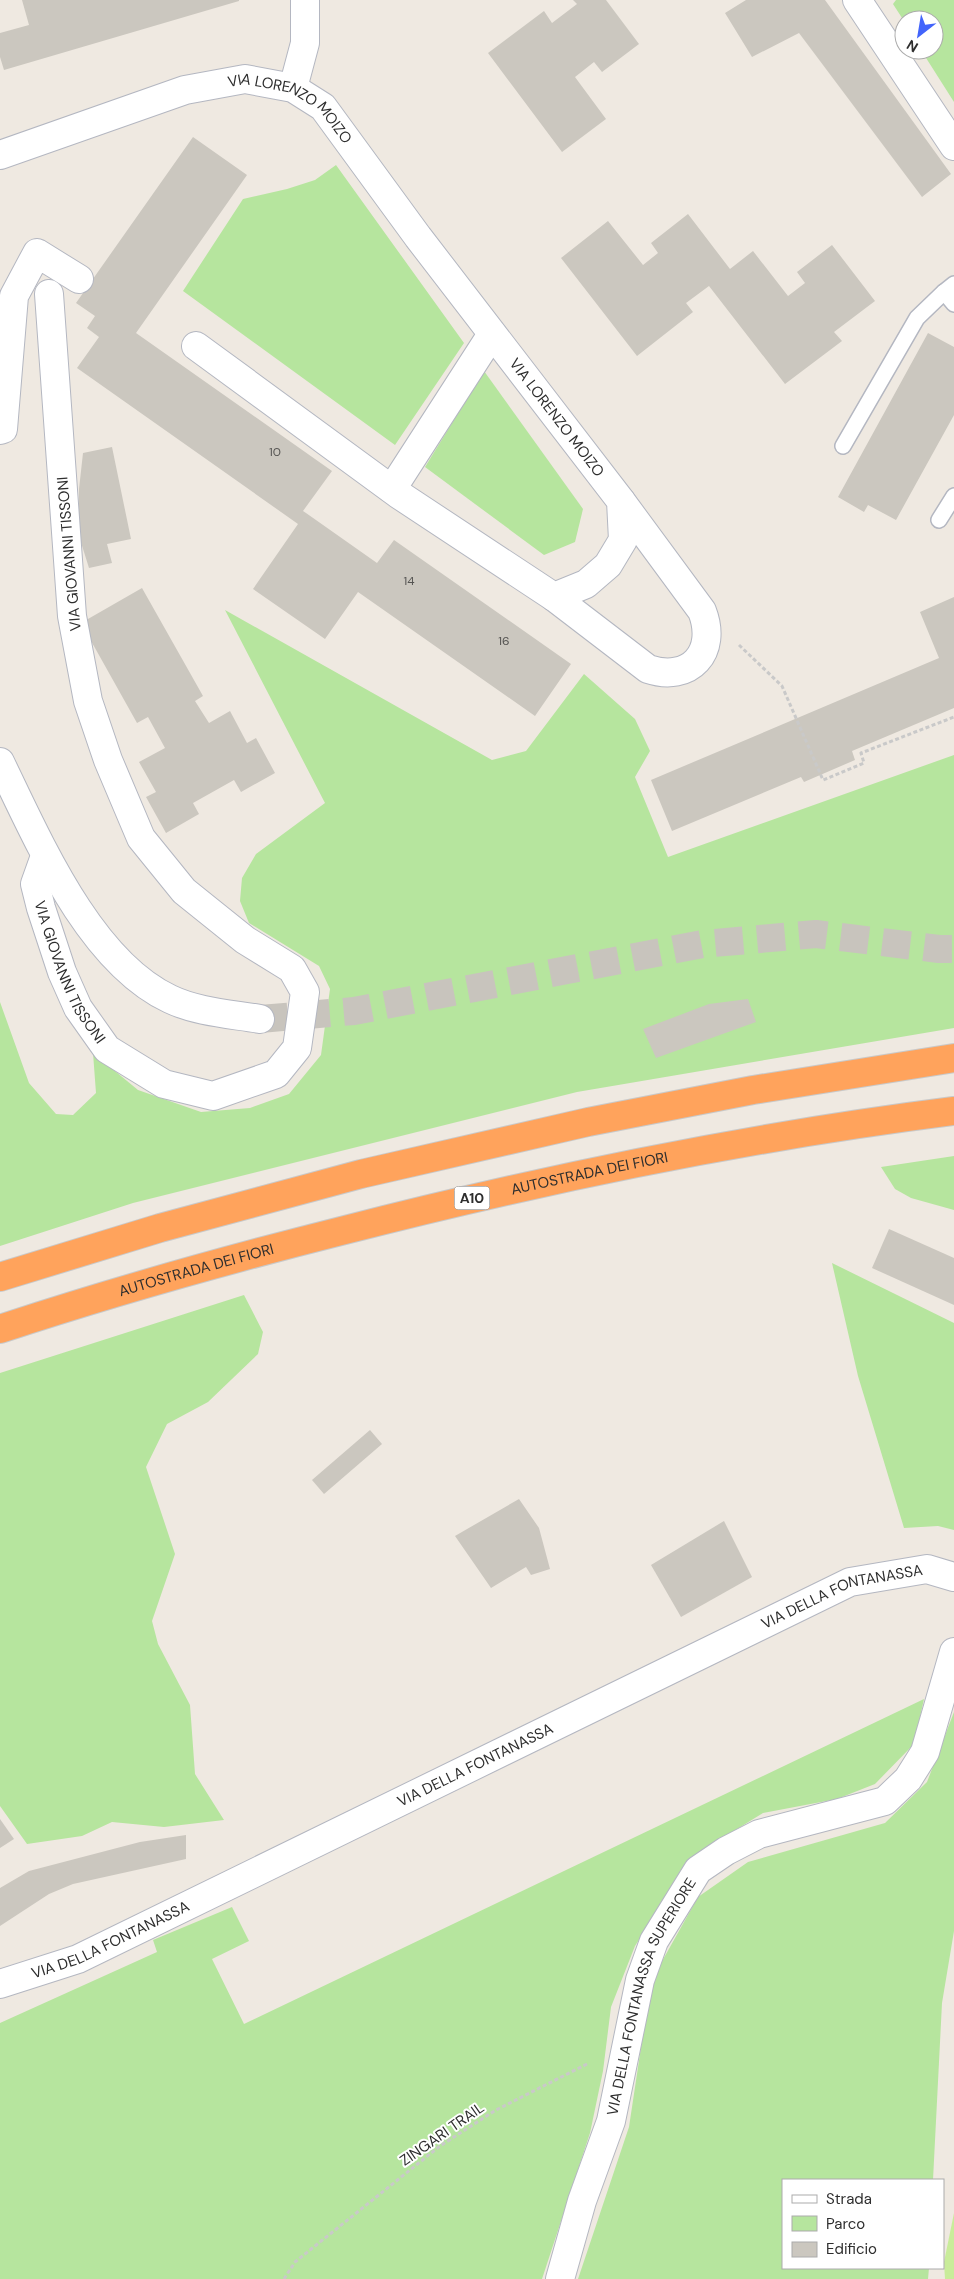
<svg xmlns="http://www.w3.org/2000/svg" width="954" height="2279" viewBox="0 0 954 2279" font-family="'DM Sans',sans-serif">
	<rect width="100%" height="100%" fill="#efe9e1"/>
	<g fill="#b6e59e">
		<path d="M896 0H954V102L921 50H934V20L904 21 893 4Z"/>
		<path d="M336 165 464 343 395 445 183 291 243 199 287 189 315 180Z"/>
		<path d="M484 371 583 509 575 542 544 555 425 467Z"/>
		<path d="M225 610 492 760 526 751 584 674 635 719 650 751 635 777 668 857 954 755V1028L577 1092 133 1203 0 1246V1002L29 1083 56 1114 73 1115 96 1093 93 1053 138 1090 201 1112 250 1108 289 1094 321 1055 330 989 319 966 249 923 240 901 242 878 256 854 325 803Z"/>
		<path d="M954 1156V1210L911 1198 895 1189 881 1167Z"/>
		<path d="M832 1263 954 1323V1530L938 1526 904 1528 858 1376Z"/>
		<path d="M244 1295 263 1332 258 1354 208 1402 167 1424 146 1467 175 1554 152 1621 158 1644 190 1705 195 1774 224 1820 164 1827 112 1822 82 1836 27 1844 0 1806V1373Z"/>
		<path d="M924 1699 914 1744 875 1784 837 1799 763 1813 716 1842 680 1875 635 1946 611 2007 603 2071 590 2133 542 2279H0V2023L157 1952 153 1940 232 1907 249 1941 212 1959 244 2024Z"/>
		<path d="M954 1712V1931L942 2003 933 2180H783V2268H929L928 2279H578L629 2127 643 2034 656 1972 698 1897 748 1862 885 1823 927 1782Z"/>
	</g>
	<path fill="#c9ec9a" d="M954 2213V2279H945L944 2262Z"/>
	<g fill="#cbc7bf">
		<path d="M22 0H239V1L4 70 0 57V33L29 25Z"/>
		<path d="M573 0H606L639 44 602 72 594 62 575 77 606 119 562 152 488 53 544 11 552 23 577 4Z"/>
		<path d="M746 0H825L951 174 922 197 799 33 752 57 725 13Z"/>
		<path d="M193 137 247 175 136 333 332 471 303 511 306 513 377 563 394 540 571 664 535 716 358 592 325 639 253 589 298 524 77 368 99 337 87 328 95 316 76 303Z"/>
		<path d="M688 214 730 269 753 251 788 296 805 283 797 272 832 245 875 301 834 332 842 341 785 384 709 286 686 303 693 312 637 356 561 258 608 221 643 265 658 253 651 243Z"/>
		<path d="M928 333 954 347V415L896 520 868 505 864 512 838 497Z"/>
		<path d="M112 447 131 539 107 544 112 563 89 568 79 536V489L83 453Z"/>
		<path d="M142 588 203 696 195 701 209 723 230 711 247 743 256 738 275 773 241 792 234 780 193 803 199 814 166 833 146 797 156 792 139 762 165 748 148 717 137 723 81 623Z"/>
		<path d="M954 597V708L852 751 855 760 804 782 801 777 672 831 651 780 939 658 920 612Z"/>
		<path d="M748 999 756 1022 656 1058 643 1029 709 1004Z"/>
		<path d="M889 1229 954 1258V1305L872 1268Z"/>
		<path d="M370 1430 382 1444 324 1494 312 1480Z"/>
		<path d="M519 1499 539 1528 550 1569 531 1575 526 1567 491 1588 455 1536Z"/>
		<path d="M724 1521 752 1577 681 1617 651 1565Z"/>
		<path d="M0 1819 14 1839 0 1848Z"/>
		<path d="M186 1835V1859L73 1884 49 1894 0 1926V1888L29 1871 140 1842Z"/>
	</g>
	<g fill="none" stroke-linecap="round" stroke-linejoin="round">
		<path stroke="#c8c4bd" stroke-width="28" stroke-dasharray="28 14" stroke-linecap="butt" d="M260 1019 354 1011 703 944 816 934 939 949H954"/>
		<defs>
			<g id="service">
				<path d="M944 292 954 304"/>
				<path d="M843 446 917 318 944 292 954 284"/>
				<path d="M939 520 954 496"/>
			</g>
			<g id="minor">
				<path d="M293 88 305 43V0"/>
				<path id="s1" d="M0 155 185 90 245 79 293 88 323 107 418 237 621 501 623 540 608 565 586 584 554 597 398 494 196 346"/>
				<path d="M0 430 3 429 14 296 37 253 79 279"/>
				<path d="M392 489 492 334"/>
				<path d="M554 597 648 669C690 683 718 652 702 611L621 501"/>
				<path id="s2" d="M45 856 35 884 41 908 62 972 78 1008 107 1049 164 1084 213 1096 276 1074 297 1048 305 992 292 969 245 940 184 891 141 838 108 760 88 701 72 616 49 294"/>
				<path id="s3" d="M0 1984 78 1959 850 1582 927 1569 954 1577"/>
				<path id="s4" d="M560 2279 582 2201 611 2121 640 1980 654 1941 698 1870 726 1851 759 1834 885 1801 908 1779 925 1752 954 1652"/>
			</g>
			<g id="tertiary">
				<path d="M857 0 954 146"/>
				<path d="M0 762C38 840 89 961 170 999 197 1012 231 1014 260 1019"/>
			</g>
			<g id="motorway">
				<path d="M0 1277 160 1228 361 1174 588 1122 753 1090 954 1058"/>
				<path id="s5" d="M0 1329C112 1292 226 1260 341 1231 543 1179 747 1137 954 1111"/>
			</g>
		</defs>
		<use href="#service" stroke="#b4b7c1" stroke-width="18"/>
		<use href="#minor" stroke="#b4b7c1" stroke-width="30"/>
		<use href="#tertiary" stroke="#b4b7c1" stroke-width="30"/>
		<use href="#motorway" stroke="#c9c9c9" stroke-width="30"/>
		<g stroke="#c9c9c9" stroke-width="3" stroke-dasharray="4 2.5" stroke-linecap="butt">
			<path d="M739 645 782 686 823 780 864 763 861 753 954 717"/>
			<path d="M284 2279 295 2262 440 2146 496 2110 589 2063"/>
		</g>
		<use href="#service" stroke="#fff" stroke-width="15"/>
		<use href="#minor" stroke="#fff" stroke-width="28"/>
		<use href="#tertiary" stroke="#fff" stroke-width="28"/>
		<use href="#motorway" stroke="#ffa35c" stroke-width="28"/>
	</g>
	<g text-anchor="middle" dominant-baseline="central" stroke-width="4" stroke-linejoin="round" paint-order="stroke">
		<g font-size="12" fill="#555452">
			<text x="275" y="452">10</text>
			<text x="409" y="581">14</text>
			<text x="504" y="641">16</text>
		</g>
		<rect fill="#fff" stroke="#6d6d6d" stroke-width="1" x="454.5" y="1186.5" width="35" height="23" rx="4"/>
		<g font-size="14" font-weight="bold" fill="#2e2e2e">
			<text x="472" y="1198">A10</text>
		</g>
		<g font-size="15" fill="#2e2e2e" stroke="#fff">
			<text stroke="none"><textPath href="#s1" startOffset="312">VIA LORENZO MOIZO</textPath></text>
			<text stroke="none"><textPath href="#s1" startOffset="730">VIA LORENZO MOIZO</textPath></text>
			<text transform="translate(69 554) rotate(-95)">VIA GIOVANNI TISSONI</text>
			<text stroke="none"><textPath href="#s2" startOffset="125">VIA GIOVANNI TISSONI</textPath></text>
			<text stroke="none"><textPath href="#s5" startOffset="610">AUTOSTRADA DEI FIORI</textPath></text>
			<text stroke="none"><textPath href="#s5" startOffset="205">AUTOSTRADA DEI FIORI</textPath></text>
			<text stroke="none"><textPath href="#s3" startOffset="929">VIA DELLA FONTANASSA</textPath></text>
			<text stroke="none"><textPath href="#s3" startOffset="524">VIA DELLA FONTANASSA</textPath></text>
			<text stroke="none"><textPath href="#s3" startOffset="119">VIA DELLA FONTANASSA</textPath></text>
			<text stroke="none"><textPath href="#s4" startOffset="298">VIA DELLA FONTANASSA SUPERIORE</textPath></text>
			<text transform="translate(442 2134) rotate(-35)">ZINGARI TRAIL</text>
		</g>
	</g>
	<rect x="782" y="2179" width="162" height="90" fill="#ffffff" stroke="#ababab"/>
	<rect x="792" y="2195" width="25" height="8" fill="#ffffff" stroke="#ababab"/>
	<text x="826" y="2204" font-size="15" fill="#2e2e2e">Strada</text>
	<rect x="792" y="2216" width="25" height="15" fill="#b6e59e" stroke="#ababab"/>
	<text x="826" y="2229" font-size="15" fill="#2e2e2e">Parco</text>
	<rect x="792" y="2242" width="25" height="15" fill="#cbc7bf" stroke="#ababab"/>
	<text x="826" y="2254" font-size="15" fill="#2e2e2e">Edificio</text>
	<g transform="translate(919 35) rotate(211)"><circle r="24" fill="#ffffff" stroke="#ababab"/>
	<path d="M0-4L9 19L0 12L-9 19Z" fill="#4264fb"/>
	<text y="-8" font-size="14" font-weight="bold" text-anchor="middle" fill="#2e2e2e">N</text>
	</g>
</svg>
